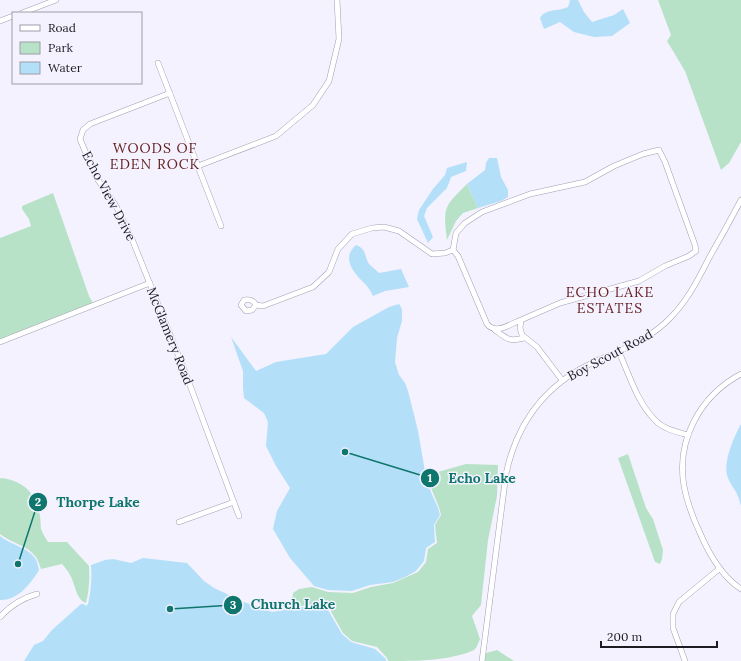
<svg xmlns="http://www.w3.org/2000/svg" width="741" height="661" viewBox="0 0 741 661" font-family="Lora,serif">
	<rect width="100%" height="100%" fill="#f4f2ff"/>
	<g fill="#b8e2c7">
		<path d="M658 0H741V142L729 163 721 170 685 71 667 41 671 35Z"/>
		<path d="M467 184 478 208 463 213 456 221 447 240C443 206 444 207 467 184Z"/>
		<path d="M53 193 89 296 93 303 0 339V238L31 226 29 219 22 209V206Z"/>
		<path d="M628 454 646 508 653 519 663 550 662 559 660 564 655 562 618 458Z"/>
		<path d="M466 464 498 465 497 496 488 540 481 605 472 616 480 639C478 643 477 648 474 650 450 661 415 661 388 661L387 658 377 647 352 641 343 633 329 608 319 604 291 607 293 593 299 589 312 587 328 592 353 593 371 587 393 583 418 572 426 562 428 549 437 543 435 525 441 515C438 501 430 489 427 475Z"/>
		<path d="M1 478C24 481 36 493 40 516 41 521 40 527 42 531 43 535 46 538 48 542H67L89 566C90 578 89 591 86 603 76 600 75 583 70 575 68 571 65 567 62 564L41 569C40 566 38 560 36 557 27 545 11 543 0 534V479Z"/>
		<path d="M497 650 514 661H485L486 653Z"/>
	</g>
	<g fill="#b3dff9">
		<path d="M569 0H578L584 12 592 22 614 15 623 9 630 23 612 36 594 37 574 32 560 22 544 29 540 18C546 8 557 12 568 7L570 1Z"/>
		<path d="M489 158H497L501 177 508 190V197L501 201 478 208 467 184 485 170 486 163Z"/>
		<path d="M467 162 466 171 451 177 447 188 427 208 424 216 433 237 428 243 417 219 419 210 433 189 445 175 447 168Z"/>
		<path d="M356 245C367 249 364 256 369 264 372 267 376 270 379 273L401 269 409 287 385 291 373 296C371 292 369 288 366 285 355 274 340 259 356 245Z"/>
		<path d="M399 304 402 309V321L397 338 395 362 399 375 405 383 408 391 418 431 427 483 438 508 440 515 434 525 435 542 426 548 424 561 416 571 405 577 393 582 370 585 352 591 328 590 314 586 290 558 273 529 277 511 290 488 276 466 266 446 268 422 264 413 244 398 243 388V371L231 337 256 371 276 362 326 354 353 327 389 307Z"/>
		<path d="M741 424V506C740 502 739 498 737 494 735 489 730 484 728 478 722 463 734 437 741 424Z"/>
		<path d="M0 536C10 545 26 546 35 558 37 561 38 566 39 570 31 583 18 601 0 600Z"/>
		<path d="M143 558 187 563 204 581 214 588 244 602 272 612 304 607 319 606 328 610 342 634 351 642 375 649 386 659V661H24L34 645 43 641 52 630 81 604H84L86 606 88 604C91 591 92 578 91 565L105 560 113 559 131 563Z"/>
	</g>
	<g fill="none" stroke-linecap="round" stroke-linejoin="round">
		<defs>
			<g id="minor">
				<path d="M22 13 56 0"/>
				<path d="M0 21 13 16"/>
				<path d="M158 63 221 226"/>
				<path d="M170 93 90 124 83 130 80 139 96 177 116 206 132 239 185 372 239 516"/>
				<path d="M198 166 276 136 313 105 329 81 339 39 337 0"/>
				<path d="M256 305 252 310 246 311 241 305 244 300C250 299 253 300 256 305L263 306 313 287 329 272 338 249 352 234 372 228 384 227 399 231 432 254 445 253 453 250"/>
				<path d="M521 320 560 303 639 281 665 266 689 256 696 251 695 245 665 162 659 150 643 154 614 166 585 182 530 194 482 212 465 223 456 233 453 250 458 256 487 324C496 335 510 324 521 320L520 328 522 335 537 347 562 380"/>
				<path d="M495 330C507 339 509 342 524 338"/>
				<path d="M0 342 150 283"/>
				<path d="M619 352C629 374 637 402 655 420 663 429 677 432 688 435"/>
				<path d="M741 374C700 396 676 440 684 486 687 503 693 518 700 533 709 554 721 576 741 589"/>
				<path d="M179 522 234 502"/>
				<path d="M0 617C10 606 22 598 37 594"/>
				<path d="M482 661 506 474C517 422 546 384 594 362 619 351 644 342 665 323 685 305 697 282 709 258 720 239 731 219 741 200"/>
				<path d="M685 661 673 628V614L679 602 719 569"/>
			</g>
		</defs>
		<use href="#minor" stroke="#a29fb2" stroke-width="6"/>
		<use href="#minor" stroke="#fff" stroke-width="5"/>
	</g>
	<g text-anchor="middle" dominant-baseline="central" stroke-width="3" stroke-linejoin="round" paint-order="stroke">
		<g font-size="13" fill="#1d1c23" stroke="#f4f2ff">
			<text transform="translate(109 196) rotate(62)">Echo View Drive</text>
			<text transform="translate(170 336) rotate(68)">McGlamery Road</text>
			<text transform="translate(610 355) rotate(-28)">Boy Scout Road</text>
		</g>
		<g font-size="14" letter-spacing="1" fill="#621d1d" stroke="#f4f2ff">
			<text x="155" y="148">WOODS OF<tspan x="155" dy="16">EDEN ROCK</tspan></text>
			<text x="610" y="292">ECHO LAKE<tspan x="610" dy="16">ESTATES</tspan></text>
		</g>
	</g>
	<path fill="none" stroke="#0f766e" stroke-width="1.5" d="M345 452L430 478M18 564L38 502M170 609L233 605"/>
	<g fill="#0f766e" stroke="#f4f2ff" stroke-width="1.5">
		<circle cx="345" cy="452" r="4"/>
		<circle cx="18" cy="564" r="4"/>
		<circle cx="170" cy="609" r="4"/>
		<circle cx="430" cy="478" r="10"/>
		<circle cx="38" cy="502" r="10"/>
		<circle cx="233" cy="605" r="10"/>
	</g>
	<g font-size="12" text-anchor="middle" font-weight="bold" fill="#fff">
		<text x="430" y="482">1</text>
		<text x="38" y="506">2</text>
		<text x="233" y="609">3</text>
	</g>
	<g font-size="14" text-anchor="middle" font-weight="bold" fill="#0f766e" stroke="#f4f2ff" stroke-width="3" stroke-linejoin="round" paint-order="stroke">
		<text x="482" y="483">Echo Lake</text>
		<text x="98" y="507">Thorpe Lake</text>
		<text x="293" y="609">Church Lake</text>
	</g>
	<rect x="12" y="12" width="130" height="72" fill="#f4f2ff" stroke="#9e9ca7"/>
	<rect x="20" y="25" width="20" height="6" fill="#ffffff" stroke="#9e9ca7"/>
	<text x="48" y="32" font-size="12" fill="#1d1c23">Road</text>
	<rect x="20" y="42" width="20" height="12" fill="#b8e2c7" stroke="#9e9ca7"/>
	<text x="48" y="52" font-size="12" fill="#1d1c23">Park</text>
	<rect x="20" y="62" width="20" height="12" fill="#b3dff9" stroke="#9e9ca7"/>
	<text x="48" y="72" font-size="12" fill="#1d1c23">Water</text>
	<path d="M601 641v6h116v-6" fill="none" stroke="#1d1c23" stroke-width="2"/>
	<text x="607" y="641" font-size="12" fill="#1d1c23" stroke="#f4f2ff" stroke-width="3" paint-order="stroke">200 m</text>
</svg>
